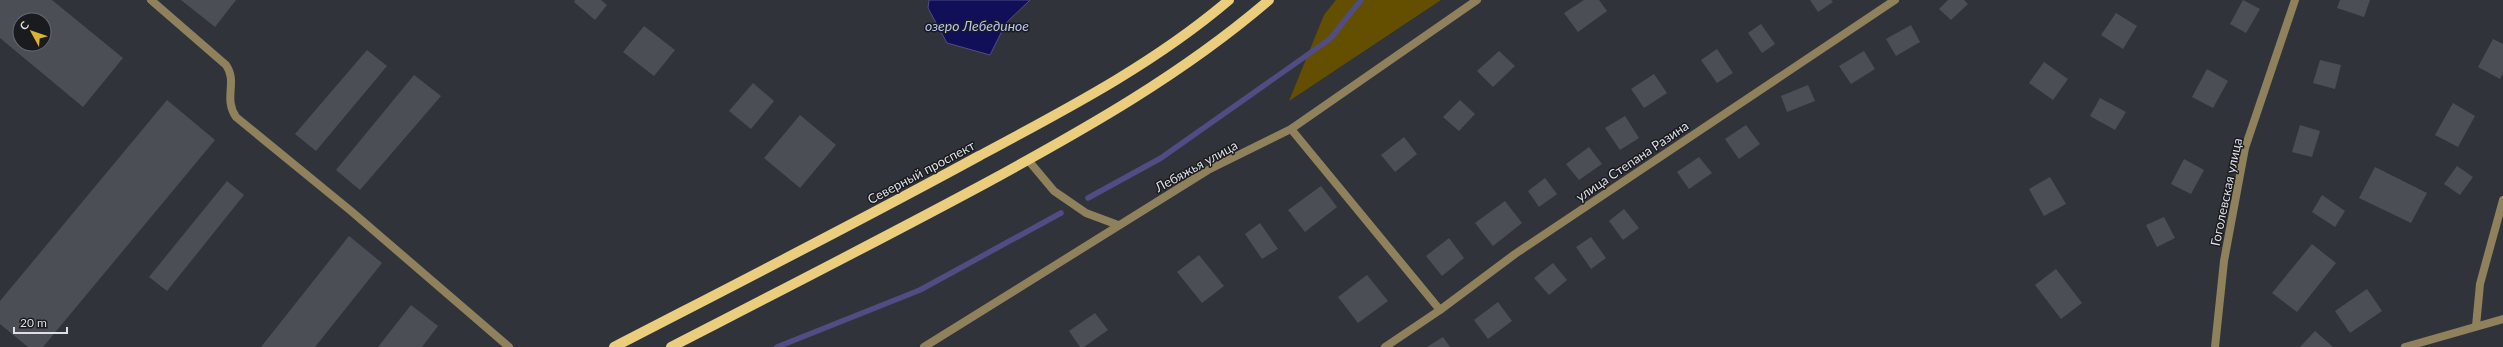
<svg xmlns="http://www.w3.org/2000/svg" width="2503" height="347" viewBox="0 0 2503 347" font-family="Lato,sans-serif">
	<rect width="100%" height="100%" fill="#31333b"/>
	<path fill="#644f00" d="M1336 0H1441L1289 101 1324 15Z"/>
	<path fill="#120f59" stroke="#4f4d83" d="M929 0H1030L1006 23 990 55 947 43 928 8Z"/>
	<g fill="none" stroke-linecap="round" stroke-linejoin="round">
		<g stroke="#4f4d83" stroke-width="5.5">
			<path d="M1088 198 1161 158 1330 39 1361 0"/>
			<path d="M777 347 920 290 1061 213"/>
		</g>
	</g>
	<g fill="#4c4e56" fill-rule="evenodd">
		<path d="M0 0H52L123 58 83 107 0 38ZM20 20H44V44H20Z"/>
		<path d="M181 0H236L215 27Z"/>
		<path d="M575 0H601L607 5 595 20 574 2Z"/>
		<path d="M1584 0H1599L1607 11 1578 32 1564 13Z"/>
		<path d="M1810 0H1831L1833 2 1818 12Z"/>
		<path d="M1948 0H1964L1968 4 1951 20 1939 9Z"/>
		<path d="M2243 0 2260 9 2246 33 2230 24Z"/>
		<path d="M2340 0H2370L2364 17 2337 8Z"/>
		<path d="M2116 13 2137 26 2123 49 2101 35Z"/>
		<path d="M1761 24 1775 44 1762 53 1748 33Z"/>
		<path d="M1911 25 1920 42 1896 56 1886 39Z"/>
		<path d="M644 26 675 50 654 76 623 52Z"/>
		<path d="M2493 39 2503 44V73L2500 79 2478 67Z"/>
		<path d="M1717 49 1733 73 1717 83 1701 60Z"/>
		<path d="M367 50 387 66 316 151 295 134Z"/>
		<path d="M1499 51 1515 66 1493 87 1477 71Z"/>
		<path d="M1864 51 1875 69 1851 84 1839 66Z"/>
		<path d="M2320 60 2341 65 2335 89 2313 83Z"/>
		<path d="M2044 62 2068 79 2053 100 2029 83Z"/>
		<path d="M2207 69 2228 81 2213 108 2192 97Z"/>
		<path d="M1654 74 1667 93 1644 108 1631 89Z"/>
		<path d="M414 75 441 96 360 190 336 170Z"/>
		<path d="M753 83 774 101 751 129 729 111Z"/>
		<path d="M1808 85 1815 101 1787 112 1781 96Z"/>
		<path d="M2100 98 2126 112 2115 130 2090 116Z"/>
		<path d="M167 100 215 140 43 347H28L0 324V301Z"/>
		<path d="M1460 100 1475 114 1459 131 1443 117Z"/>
		<path d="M2453 103 2475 116 2458 147 2435 135Z"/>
		<path d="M800 115 836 145 800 188 764 158Z"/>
		<path d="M1625 116 1639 138 1620 150 1605 128Z"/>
		<path d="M1746 125 1760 144 1739 159 1725 139Z"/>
		<path d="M2300 125 2320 131 2312 157 2292 152Z"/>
		<path d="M1404 137 1417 154 1395 172 1381 155Z"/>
		<path d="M1589 147 1602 164 1579 180 1566 164Z"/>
		<path d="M1699 157 1712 173 1689 189 1677 172Z"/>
		<path d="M2184 159 2204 170 2191 194 2171 184Z"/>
		<path d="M2457 166 2473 177 2460 195 2444 184Z"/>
		<path d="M2375 167 2427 193 2411 223 2359 198Z"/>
		<path d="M2050 177 2066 204 2044 216 2029 189Z"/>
		<path d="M1545 178 1557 194 1539 207 1528 191Z"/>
		<path d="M227 181 244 195 167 291 149 277Z"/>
		<path d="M1321 186 1337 207 1305 232 1288 210Z"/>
		<path d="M2322 195 2345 211 2335 227 2312 212Z"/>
		<path d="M1505 201 1522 223 1493 246 1475 223Z"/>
		<path d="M1624 209 1639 228 1623 240 1609 221Z"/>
		<path d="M2164 217 2175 238 2157 247 2146 225Z"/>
		<path d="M1260 223 1278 249 1262 259 1245 234Z"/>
		<path d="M349 236 382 263 315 347H261Z"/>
		<path d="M1591 237 1606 258 1591 269 1576 247Z"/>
		<path d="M1449 238 1464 258 1442 276 1426 256Z"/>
		<path d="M2312 244 2336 263 2297 312 2272 293Z"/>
		<path d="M1199 255 1224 286 1202 303 1177 272Z"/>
		<path d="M1553 263 1567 280 1549 295 1534 278Z"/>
		<path d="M2056 269 2082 303 2061 319 2035 285Z"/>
		<path d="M1367 275 1388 301 1358 323 1338 297Z"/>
		<path d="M2367 289 2382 311 2350 333 2335 311Z"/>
		<path d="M1498 302 1512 321 1488 339 1474 320Z"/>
		<path d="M411 305 438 326 422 347H378Z"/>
		<path d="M1095 313 1108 330 1084 347H1080L1069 331Z"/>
		<path d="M2315 331 2333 347H2300Z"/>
		<path d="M1443 337 1450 347H1427Z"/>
	</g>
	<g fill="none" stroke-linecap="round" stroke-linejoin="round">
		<g stroke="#8f815b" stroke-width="8">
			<path d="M151 0 226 65C238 82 223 98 236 117L351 211 509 347"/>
			<path d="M1291 129 1440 310"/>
			<path d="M1028 160 1054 191 1086 213 1118 225"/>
			<path d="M2476 326 2480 284 2503 200"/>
			<path d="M924 347 1208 170 1291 129 1477 0"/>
			<path d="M1385 347 1440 310 1515 254 1895 0"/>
			<path d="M2215 347 2224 261 2245 148 2295 0"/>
			<path d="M2405 347 2503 319"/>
		</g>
		<g stroke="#eace7d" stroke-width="10">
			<path d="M614 347C736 284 858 222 979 156 1065 110 1154 64 1229 0"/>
			<path d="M671 347C776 293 882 239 986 183 1085 129 1183 74 1269 0"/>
		</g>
	</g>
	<g text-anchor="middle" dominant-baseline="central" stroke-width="3" stroke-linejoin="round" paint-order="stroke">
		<g font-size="13" fill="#dedfe4" stroke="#1a1b1f">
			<text transform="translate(1632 161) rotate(-34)">улица Степана Разина</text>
			<text transform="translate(1196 166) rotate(-29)">Лебяжья улица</text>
			<text transform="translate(921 172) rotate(-28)">Северный проспект</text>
			<text transform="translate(2226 192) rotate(-78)">Гоголевская улица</text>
		</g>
		<g font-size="14" font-style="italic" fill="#b7c3ee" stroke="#1a1b1f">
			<text x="977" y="25">озеро Лебединое</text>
		</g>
	</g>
	<g transform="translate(32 32) rotate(310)"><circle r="19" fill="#1a1b1f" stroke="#68696e"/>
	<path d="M0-3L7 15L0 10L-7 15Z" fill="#dab333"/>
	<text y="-6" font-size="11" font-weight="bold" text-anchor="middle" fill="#dedfe4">С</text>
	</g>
	<path d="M14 327v6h53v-6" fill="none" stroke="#dedfe4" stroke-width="2"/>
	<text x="20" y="327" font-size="12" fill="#dedfe4" stroke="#1a1b1f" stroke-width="3" paint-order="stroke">20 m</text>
</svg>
